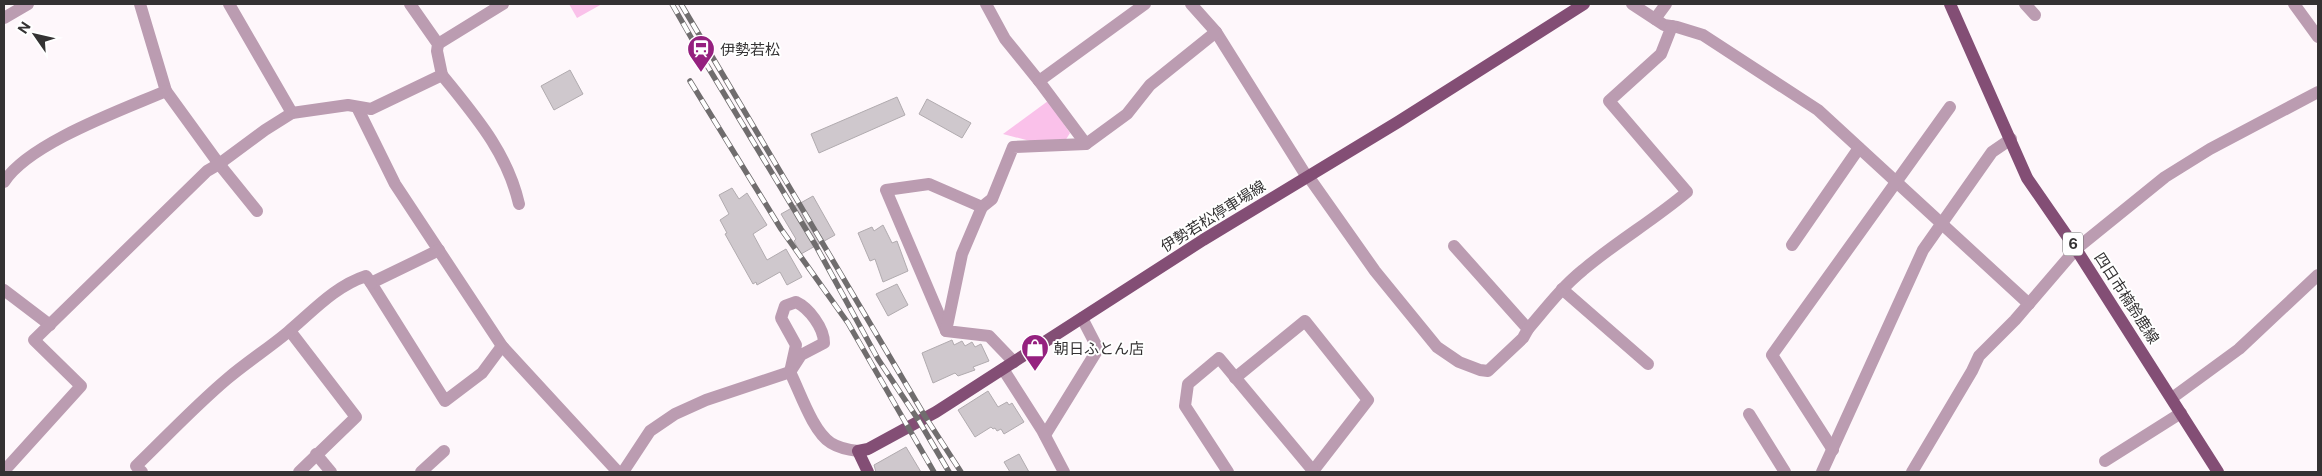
<svg xmlns="http://www.w3.org/2000/svg" width="2322" height="476" viewBox="0 0 2322 476" font-family="'Public Sans','Noto Sans JP',sans-serif">
	<rect width="100%" height="100%" fill="#fef7fb"/>
	<g fill="#fac1ea">
		<path d="M569 4H602L577 18Z"/>
		<path d="M1048 101 1070 133 1065 141H1030L1003 134Z"/>
	</g>
	<g fill="#cfc8cd" stroke="#b1abaf">
		<path d="M570 70 583 94 554 110 541 86Z"/>
		<path d="M897 97 905 115 819 153 811 134Z"/>
		<path d="M927 99 971 123 962 138 919 114Z"/>
		<path d="M732 188 739 199 747 193 767 225 753 234 767 260 786 249 802 277 787 285 780 272 757 285 756 282 753 284 725 234 727 233 720 220 729 214 719 195Z"/>
		<path d="M813 196 835 235 801 254 794 241 796 239 781 214Z"/>
		<path d="M883 225 892 243 897 241 908 271 883 282 875 259 870 261 858 233 872 227 874 231Z"/>
		<path d="M897 284 908 305 888 316 876 294Z"/>
		<path d="M952 340 954 345 962 341 965 346 972 342 975 347 981 344 989 361 973 367 975 370 958 376 955 373 933 383 922 353Z"/>
		<path d="M988 391 998 407 1007 402 1009 405 1012 403 1024 422 1004 434 1001 429 997 431 995 428 993 429 991 427 975 437 958 410Z"/>
		<path d="M906 447 921 472H876L874 465Z"/>
		<path d="M1019 454 1029 472H1010L1004 462Z"/>
	</g>
	<g fill="none" stroke-linecap="round" stroke-linejoin="round">
		<g stroke="#bb9cb1" stroke-width="12">
			<path d="M140 4 166 91 219 164 257 211"/>
			<path d="M229 4 292 113"/>
			<path d="M986 4 1005 39 1039 81 1145 4"/>
			<path d="M1191 4 1216 32 1307 177"/>
			<path d="M1632 4 1664 25 1677 27 1703 35 1818 110 2029 304"/>
			<path d="M2025 4 2035 15"/>
			<path d="M2294 4 2318 37"/>
			<path d="M4 18 28 4"/>
			<path d="M1655 19 1666 4"/>
			<path d="M438 44 503 4"/>
			<path d="M442 75C475 116 507 152 519 204"/>
			<path d="M1039 81 1086 144 1127 114 1150 85 1216 32"/>
			<path d="M357 107 395 184 502 346 618 472"/>
			<path d="M1308 176 1375 271 1437 347 1459 362 1480 370 1488 371 1523 338 1528 329 1454 246"/>
			<path d="M4 182C29 143 122 110 166 91"/>
			<path d="M1792 245 1859 148"/>
			<path d="M439 250 371 283 445 401 482 373 502 346"/>
			<path d="M1562 289 1648 364"/>
			<path d="M4 290 50 325"/>
			<path d="M796 302C809 308 824 328 824 343L801 355 790 372 796 345 781 318 785 306Z"/>
			<path d="M1528 329C1546 308 1562 287 1583 270 1616 242 1654 220 1687 192L1609 101 1661 54 1672 26"/>
			<path d="M290 331 356 417 299 472"/>
			<path d="M946 331 886 190 929 184 982 207"/>
			<path d="M1014 362 989 336 946 331 962 254 982 207 992 199 1013 147 1086 144"/>
			<path d="M1003 369 1042 430 1064 472"/>
			<path d="M1235 378 1305 321 1368 400 1313 471"/>
			<path d="M2172 398 2239 349 2318 275"/>
			<path d="M1749 414 1785 472"/>
			<path d="M1045 435 1098 349 1082 318"/>
			<path d="M1833 450 1772 355 1950 107"/>
			<path d="M316 454 331 472"/>
			<path d="M2105 461 2181 413"/>
			<path d="M4 471 81 386 34 340 207 171 219 164 265 130 292 113 348 105 371 109 442 75 437 51 438 44 410 4"/>
			<path d="M142 472 136 466C166 437 195 406 227 379 247 362 269 348 288 332 312 312 335 286 366 276L371 283"/>
			<path d="M421 472 444 451"/>
			<path d="M623 472 650 431 675 414 706 400 790 372C800 392 813 432 831 443 839 448 849 450 858 451"/>
			<path d="M1228 472 1185 406 1188 384 1219 358 1314 472"/>
			<path d="M1822 472 1923 250 1992 152 2011 139"/>
			<path d="M1912 472 1972 371 1979 356 2015 320 2076 249 2165 177 2210 149 2318 92"/>
		</g>
		<g stroke="#834e75" stroke-width="12">
			<path d="M1950 4 2027 178 2076 249 2218 472"/>
			<path d="M868 472 858 451 868 449 936 412 1203 240 1398 122 1584 4"/>
		</g>
		<defs>
			<g id="rail">
				<path d="M672 4 708 67 816 246 878 359 919 421 949 472"/>
				<path d="M681 4 926 418 961 472"/>
				<path d="M690 81 781 229 848 323 934 472"/>
			</g>
		</defs>
		<use href="#rail" stroke="#706d6e" stroke-width="5.5"/>
		<use href="#rail" stroke="#fff" stroke-width="4" stroke-dasharray="11" stroke-linecap="butt"/>
	</g>
	<defs>
		<symbol id="station-pin" viewBox="-11 -11 22 30"><path d="M0 17L-7.5 6A9.5 9.5 0 1 1 7.5 6Z" fill="#95217f" stroke="#fff"/><path d="M-3-6H3Q5-6 5-4V2Q5 4 3 4L4.5 6H3L1.5 4h-3L-3 6H-4.5L-3 4Q-5 4-5 2V-4Q-5-6-3-6ZM-3.5-4v3h7v-3ZM-3.5 1v1.5H-2V1ZM2 1v1.5H3.5V1Z" fill="#fff"/></symbol>
		<symbol id="shop-pin" viewBox="-11 -11 22 30"><path d="M0 17L-7.5 6A9.5 9.5 0 1 1 7.5 6Z" fill="#95217f" stroke="#fff"/><path d="M-5-2.5h2.3a2.7 3.5 0 0 1 5.4 0H5L5.5 6h-11ZM-1.5-2.5h3a1.5 2.3 0 0 0-3 0Z" fill="#fff"/></symbol>
	</defs>
	<g fill-rule="evenodd">
		<use href="#station-pin" x="685" y="33" width="32" height="43"/>
		<use href="#shop-pin" x="1019" y="332" width="32" height="43"/>
	</g>
	<g text-anchor="middle" dominant-baseline="central" stroke-width="4" stroke-linejoin="round" paint-order="stroke">
		<rect fill="#fff" stroke="#717070" stroke-width="1" x="2063" y="232.5" width="20" height="23" rx="4"/>
		<g font-size="14" font-weight="bold" fill="#343233">
			<text x="2073" y="244">6</text>
		</g>
		<g font-size="15" fill="#343233" stroke="#fff" text-anchor="start">
			<text x="720" y="49">伊勢若松</text>
			<text x="1054" y="348">朝日ふとん店</text>
		</g>
		<g font-size="15" fill="#343233" stroke="#fff">
			<text transform="translate(1213 216) rotate(-32)">伊勢若松停車場線</text>
			<text transform="translate(2127 298) rotate(57)">四日市楠鈴鹿線</text>
		</g>
	</g>
	<rect width="2322" height="476" fill="none" stroke="#343233" stroke-width="10"/>
	<g transform="translate(35 35) rotate(304)" stroke="#ffffff" stroke-width="4" paint-order="stroke">
	<path d="M0-4L9 19L0 12L-9 19Z" fill="#343233"/>
	<text y="-8" font-size="14" font-weight="bold" text-anchor="middle" fill="#343233">N</text>
	</g>
</svg>
